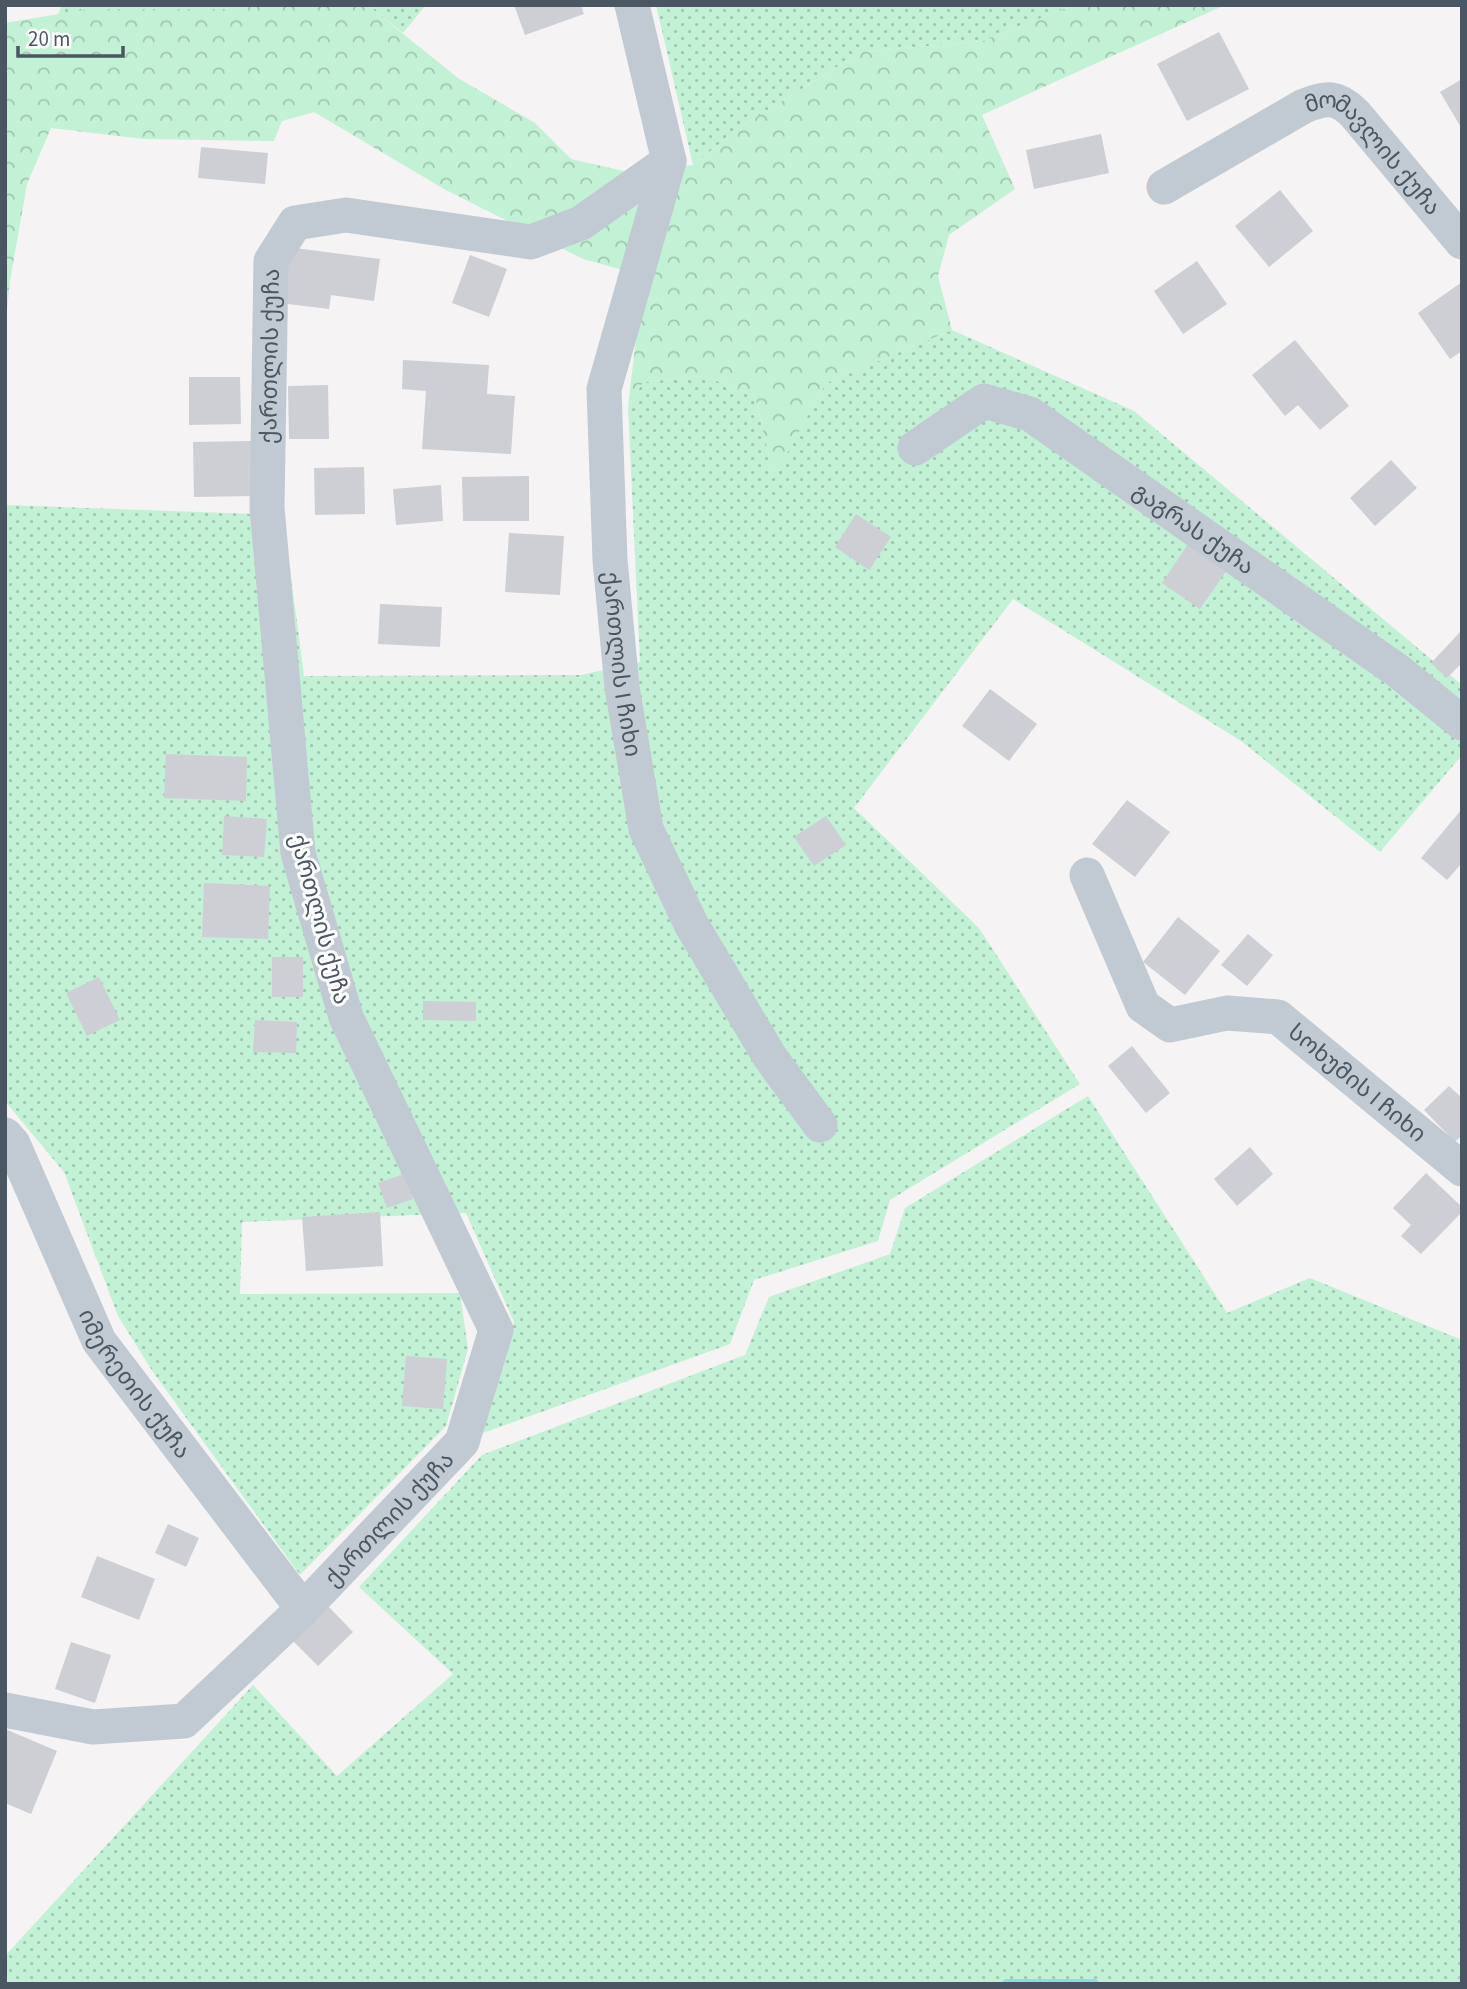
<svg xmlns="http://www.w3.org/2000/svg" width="1467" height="1989" viewBox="0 0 1467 1989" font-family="'Source Sans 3','Noto Sans Georgian',sans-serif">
	<defs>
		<pattern id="grass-dots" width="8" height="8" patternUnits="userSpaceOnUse" patternTransform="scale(1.75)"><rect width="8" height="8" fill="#c3f1d5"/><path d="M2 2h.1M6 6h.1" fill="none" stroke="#a0c6b0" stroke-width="1.8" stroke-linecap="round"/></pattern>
		<pattern id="forest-crowns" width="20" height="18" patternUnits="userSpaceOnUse" patternTransform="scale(1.75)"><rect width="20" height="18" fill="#c3f1d5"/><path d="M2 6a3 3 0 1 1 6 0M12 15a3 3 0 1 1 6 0" fill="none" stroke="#a0c6b0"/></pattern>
	</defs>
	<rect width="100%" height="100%" fill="#f5f3f3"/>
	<g fill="url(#grass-dots)">
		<path d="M62 5H241L227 9 58 14Z"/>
		<path d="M367 5H426L403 33Z"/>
		<path d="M656 5 1128 6 1069 7 983 41 861 52 742 126 693 165Z"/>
		<path d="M952 330 1134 411 1462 685V755L1380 852 1241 741 1013 599 854 808 979 928 1080 1084 890 1200 878 1241 754 1280 730 1344 483 1433 514 1322 466 1213 242 1222 240 1294 460 1293 468 1349 446 1426 300 1575 153 1372 118 1316 64 1172 5 1101V505L283 515 304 676 581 675 640 662 628 407 643 382 704 376 755 396 774 476 826 383Z"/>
		<path d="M1088 1096 1227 1313 1310 1278 1462 1340V1984H5V1956L253 1685 337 1776 453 1674 359 1587 482 1455 745 1355 769 1297 890 1254 905 1208Z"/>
	</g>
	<path fill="url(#forest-crowns)" d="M241 5H367L458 78 535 123 571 159 628 172 693 165 742 126 861 52 983 41 1069 7 1225 5 982 115 1015 189 949 235 938 276 952 330 826 383 774 477 755 396 704 376 643 382 628 407 637 330 652 278 583 259 444 189 314 112 282 121 274 141 144 139 51 128 27 184 10 281 5 330V23L89 9H226Z"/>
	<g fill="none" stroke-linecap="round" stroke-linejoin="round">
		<path stroke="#90daee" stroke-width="10" d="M1007 1984H1094"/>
	</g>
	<g fill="#cdcfd5">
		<path d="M514 5H581L584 14 525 35Z"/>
		<path d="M1219 32 1249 89 1187 121 1157 64Z"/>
		<path d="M1462 79V129L1440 92Z"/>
		<path d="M1101 134 1109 173 1034 189 1026 150Z"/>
		<path d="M201 147 268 153 265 184 198 178Z"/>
		<path d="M1280 190 1313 231 1269 267 1235 226Z"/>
		<path d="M287 247 380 259 374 301 331 295 329 309 280 303Z"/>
		<path d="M470 255 507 269 489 317 452 303Z"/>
		<path d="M1197 261 1227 304 1183 334 1154 291Z"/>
		<path d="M1462 282V351L1450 359 1418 313Z"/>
		<path d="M1295 340 1349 406 1320 430 1298 405 1285 416 1252 375Z"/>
		<path d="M403 360 489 365 487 394 515 396 511 454 422 449 426 391 402 389Z"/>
		<path d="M189 377H240L241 424 189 425Z"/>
		<path d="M328 385 329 439H289L288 386Z"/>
		<path d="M251 441 252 496 194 497 193 442Z"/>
		<path d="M1391 460 1417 488 1375 526 1350 498Z"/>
		<path d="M364 467 365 514 315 515 314 468Z"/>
		<path d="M529 476V521H463L462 477Z"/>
		<path d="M441 485 443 521 396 525 393 489Z"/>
		<path d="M856 514 891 537 869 570 835 547Z"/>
		<path d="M509 533 564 536 560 595 505 592Z"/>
		<path d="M1188 544 1227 570 1200 609 1162 583Z"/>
		<path d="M380 604 442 607 440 647 378 644Z"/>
		<path d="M1462 630V663L1447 678 1431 663Z"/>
		<path d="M990 689 1037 724 1009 761 962 726Z"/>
		<path d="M166 754 247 757 246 801 164 798Z"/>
		<path d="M1127 800 1170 832 1135 877 1092 844Z"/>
		<path d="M1462 809V863L1447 880 1421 858Z"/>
		<path d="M224 816 267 819 264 857 222 855Z"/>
		<path d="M826 816 846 845 814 866 794 837Z"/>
		<path d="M204 883 270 886 268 939 202 937Z"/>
		<path d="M1178 917 1220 951 1185 995 1143 962Z"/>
		<path d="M1248 934 1273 955 1247 986 1221 965Z"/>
		<rect x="272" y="957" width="31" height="40"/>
		<path d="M99 977 120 1020 87 1036 66 993Z"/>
		<path d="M423 1001 476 1002V1021L423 1020Z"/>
		<path d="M255 1020 297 1022 296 1053 253 1052Z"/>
		<path d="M1132 1046 1170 1093 1146 1113 1108 1066Z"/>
		<path d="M1449 1086 1462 1098V1135L1455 1142 1424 1110Z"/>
		<path d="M1250 1147 1273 1174 1237 1206 1214 1179Z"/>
		<path d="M1426 1173 1462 1207V1212L1421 1254 1401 1236 1411 1225 1393 1208Z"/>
		<path d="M404 1174 413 1199 387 1208 378 1183Z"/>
		<path d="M380 1212 383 1266 306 1271 302 1217Z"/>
		<path d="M406 1356 447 1359 443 1409 402 1406Z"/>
		<path d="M168 1524 199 1538 186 1567 155 1553Z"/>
		<path d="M97 1556 155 1579 139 1620 81 1597Z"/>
		<path d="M328 1606 353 1632 318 1666 293 1641Z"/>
		<path d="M71 1642 111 1655 95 1703 55 1689Z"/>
		<path d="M5 1729 57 1751 31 1814 5 1803Z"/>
	</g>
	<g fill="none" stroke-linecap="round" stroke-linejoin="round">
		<g stroke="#c1cad2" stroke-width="35">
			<path id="s1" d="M669 161 604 389 610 560 622 687 646 829 691 924 770 1057 820 1125"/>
			<path id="s2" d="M1164 187 1304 106C1327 97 1337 96 1355 114L1462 242"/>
			<path id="s3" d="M915 448 984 401 1030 414 1398 671 1462 723"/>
			<path id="s4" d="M1087 875 1143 1006 1170 1025 1227 1013 1278 1017 1462 1169"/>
			<path id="s5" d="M5 1135 13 1144 99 1341 303 1609"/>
			<path id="s6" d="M5 1710 93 1727 184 1721 303 1609 462 1442 496 1330 346 1017 298 853 267 508 271 261 295 223 346 215 531 242 581 223 669 161 632 5"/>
		</g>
	</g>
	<g text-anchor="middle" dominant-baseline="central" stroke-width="6" stroke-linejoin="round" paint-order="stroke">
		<g font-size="23" fill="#4a5661" stroke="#fff">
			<text stroke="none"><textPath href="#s2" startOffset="254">მომავლის ქუჩა</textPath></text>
			<text stroke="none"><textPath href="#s6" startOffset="1708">ქართლის ქუჩა</textPath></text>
			<text stroke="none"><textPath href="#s3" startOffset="331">გაგრას ქუჩა</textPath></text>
			<text stroke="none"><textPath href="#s1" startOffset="513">ქართლის I ჩიხი</textPath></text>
			<text transform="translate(320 919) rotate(75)">ქართლის ქუჩა</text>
			<text stroke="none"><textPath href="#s4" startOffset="388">სოხუმის I ჩიხი</textPath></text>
			<text stroke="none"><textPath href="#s5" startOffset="282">იმერეთის ქუჩა</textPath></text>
			<text stroke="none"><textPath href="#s6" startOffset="469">ქართლის ქუჩა</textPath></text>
		</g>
	</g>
	<rect width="1467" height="1989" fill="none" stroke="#4a5661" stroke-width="14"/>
	<path d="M18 46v10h105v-10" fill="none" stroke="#4a5661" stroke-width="3.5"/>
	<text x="28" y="46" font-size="21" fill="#4a5661" stroke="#ffffff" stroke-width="5" paint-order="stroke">20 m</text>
</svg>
